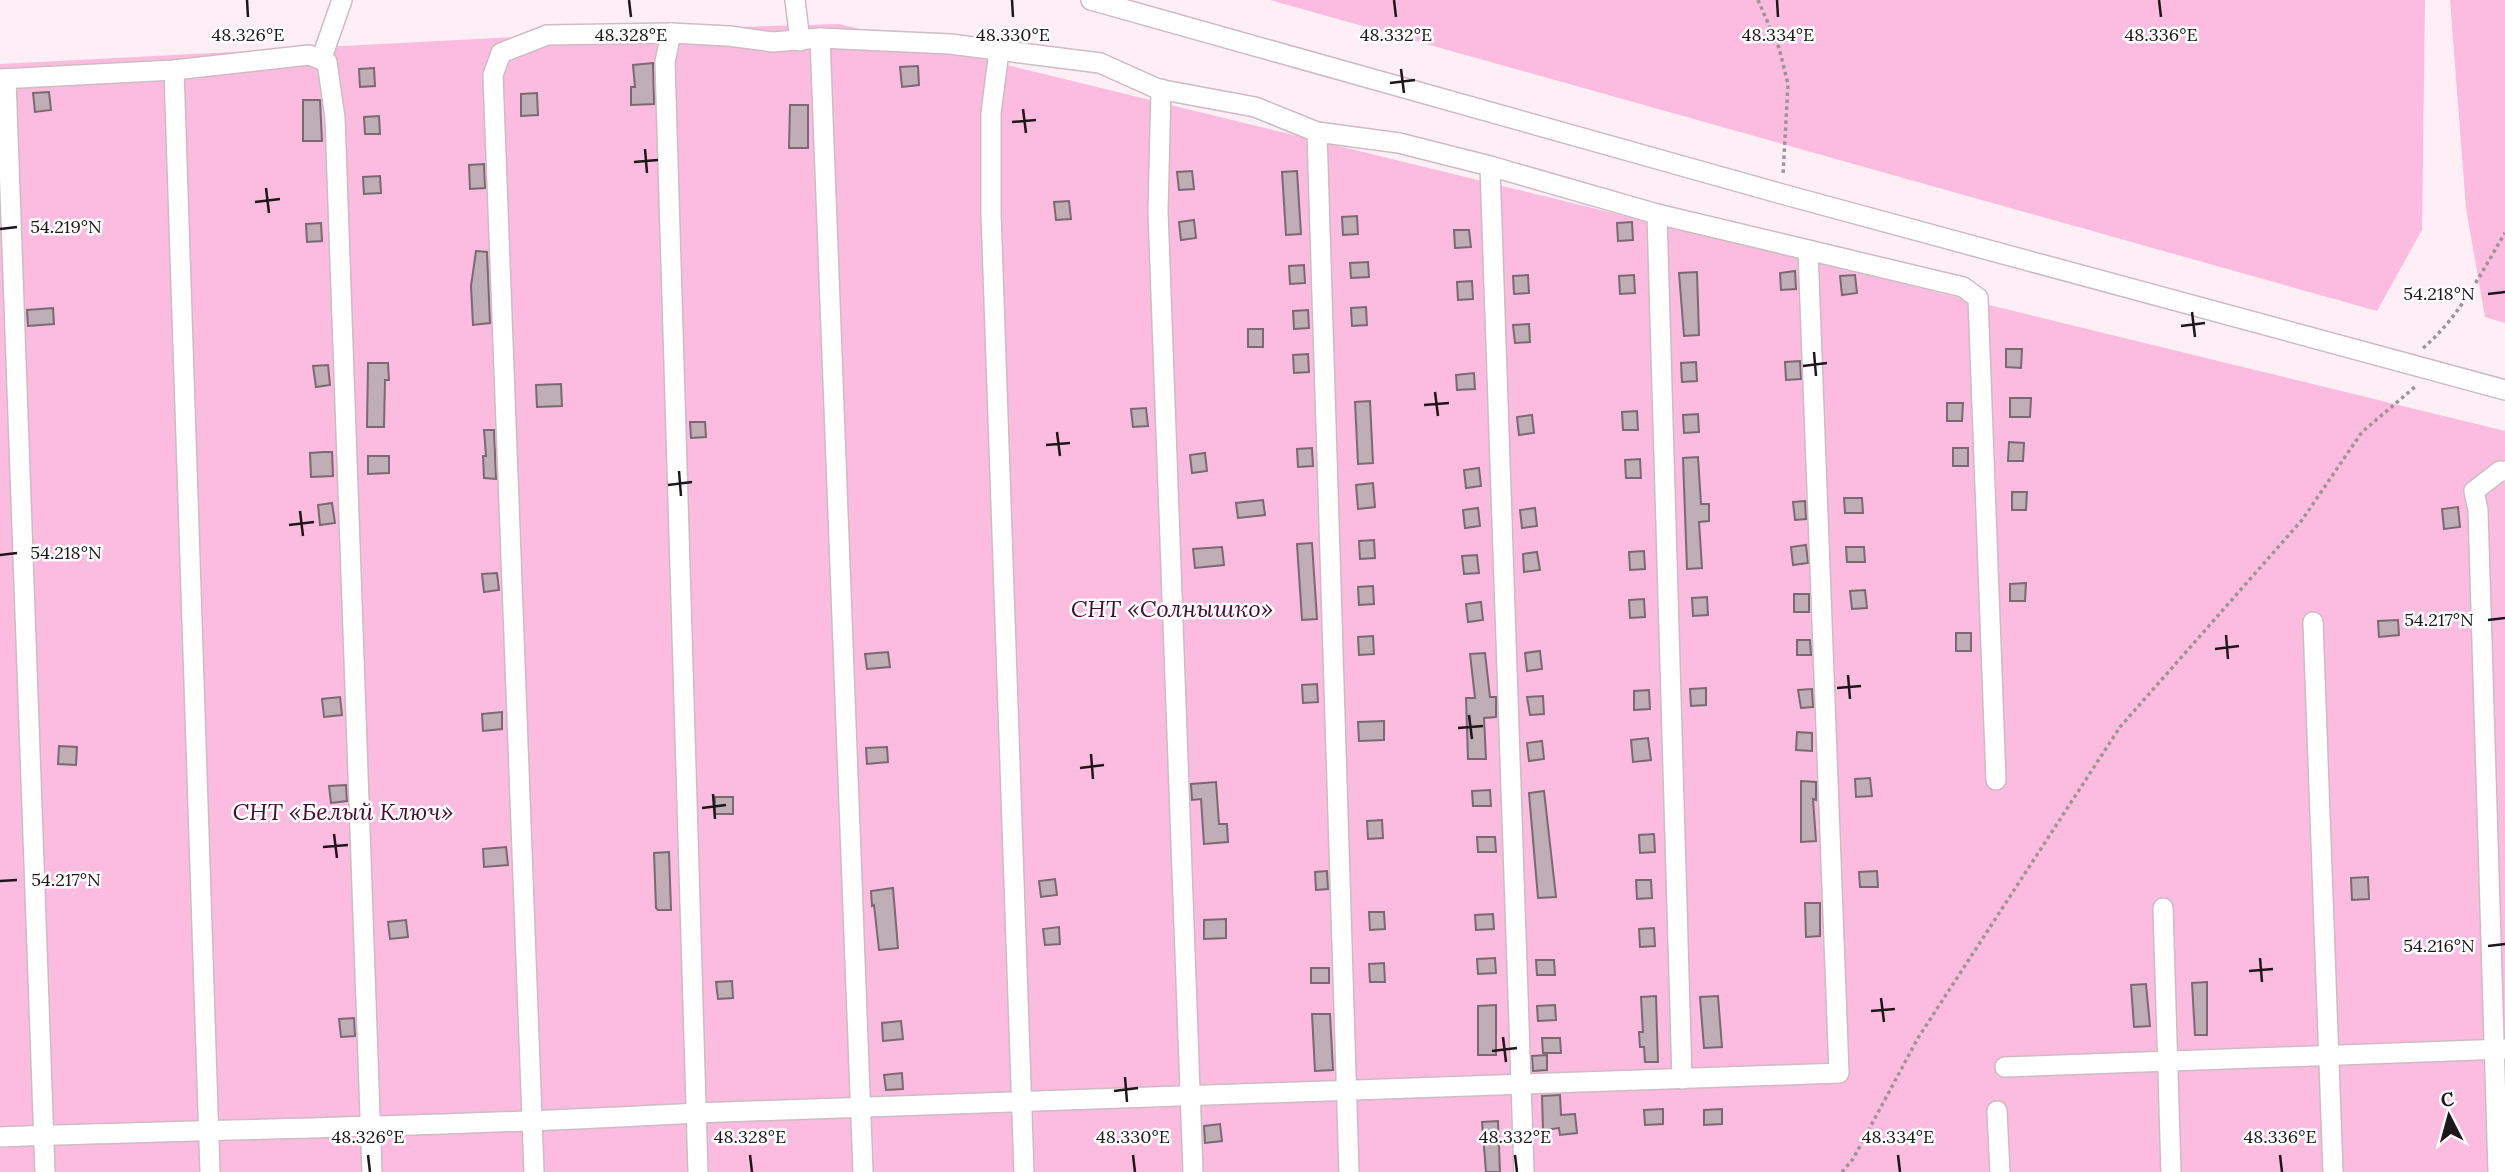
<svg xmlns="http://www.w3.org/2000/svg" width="2505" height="1172" viewBox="0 0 2505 1172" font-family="Lora,serif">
	<rect width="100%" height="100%" fill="#feeff7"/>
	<g fill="#fcbcdf">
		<path d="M1270 0H2425L2422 230 2377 311Z"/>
		<path d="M2450 0H2505V323L2485 317 2466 208Z"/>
		<path d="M839 24 2505 431V1172H0V64L670 29Z"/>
	</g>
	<g fill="#c0aeb7" stroke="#7a6972" stroke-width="2">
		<path d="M653 63 654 104 631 105V87H635L633 65Z"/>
		<path d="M918 66 919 85 902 87 900 67Z"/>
		<path d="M374 68 375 86 360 87 359 69Z"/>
		<path d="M49 92 51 110 35 112 33 93Z"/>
		<path d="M537 93 538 115 521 116V94Z"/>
		<path d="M303 100H320L322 141H303Z"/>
		<path d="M790 105H808V148H789Z"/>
		<path d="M379 116 380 134H365L364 117Z"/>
		<path d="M484 164 485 188 470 189 469 165Z"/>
		<path d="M1192 171 1194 189 1179 190 1177 172Z"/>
		<path d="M1297 171 1301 234 1286 235 1282 172Z"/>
		<path d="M380 176 381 193 364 194 363 177Z"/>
		<path d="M1069 201 1071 219 1056 220 1054 202Z"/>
		<path d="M1357 216 1358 234 1343 235 1342 217Z"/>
		<path d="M1194 220 1196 238 1181 240 1179 222Z"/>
		<path d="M1632 222 1633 240 1618 241 1617 223Z"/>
		<path d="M321 223 322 241 307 242 306 224Z"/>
		<path d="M1454 230H1469L1471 247 1455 248Z"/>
		<path d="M476 251 487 252 490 323 473 325 471 286Z"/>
		<path d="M1368 262 1369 277 1351 278 1350 263Z"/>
		<path d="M1304 265 1305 283 1290 284 1289 266Z"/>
		<path d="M1795 271 1796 289 1781 290 1780 273Z"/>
		<path d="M1697 272 1699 335 1684 336 1679 273Z"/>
		<path d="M1528 275 1529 293 1514 294 1513 276Z"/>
		<path d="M1634 275 1635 293 1620 294 1619 276Z"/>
		<path d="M1855 275 1857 293 1842 295 1840 276Z"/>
		<path d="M1472 281 1473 299 1458 300 1457 282Z"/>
		<path d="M1366 307 1367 325 1352 326 1351 308Z"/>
		<path d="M53 308 54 324 28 326 27 310Z"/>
		<path d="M1308 310 1309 328 1294 329 1293 311Z"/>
		<path d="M1529 324 1530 342 1515 343 1513 325Z"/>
		<rect x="1248" y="329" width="15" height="18"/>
		<path d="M2006 349H2022L2021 368 2006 367Z"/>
		<path d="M1308 354 1309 372 1294 373 1293 355Z"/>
		<path d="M1800 361 1801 379 1786 380 1785 362Z"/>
		<path d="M1696 362 1697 381 1682 382 1681 363Z"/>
		<path d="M368 363H388L389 380H385L384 427H367Z"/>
		<path d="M328 365 330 385 316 387 313 366Z"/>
		<path d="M1474 373 1475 389 1457 390 1456 375Z"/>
		<path d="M561 384 562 406 537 407 536 385Z"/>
		<path d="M2010 398H2031L2030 417H2010Z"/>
		<path d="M1370 401 1373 463 1358 464 1355 402Z"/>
		<path d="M1947 403H1963L1962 421H1947Z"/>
		<path d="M1146 408 1148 426 1133 427 1131 409Z"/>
		<path d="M1637 411 1638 430H1623L1622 412Z"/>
		<path d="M1698 414 1699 432 1684 433 1683 415Z"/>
		<path d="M1532 415 1534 433 1519 435 1517 417Z"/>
		<path d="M690 422H705L706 437 691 438Z"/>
		<path d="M484 430H494L496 479 484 478 483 456H486Z"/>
		<path d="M2009 442 2024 443 2023 461H2008Z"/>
		<path d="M1312 448 1313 466 1298 467 1297 449Z"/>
		<rect x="1953" y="448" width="15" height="18"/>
		<path d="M324 452H332L333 476 311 477 310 453Z"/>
		<path d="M1205 453 1207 471 1192 473 1190 455Z"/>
		<path d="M368 456H389V473L368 474Z"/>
		<path d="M1698 457 1701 504H1709V521L1699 522 1702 568 1687 569 1683 458Z"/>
		<path d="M1640 459 1641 478H1626L1625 460Z"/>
		<path d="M1479 468 1481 486 1466 488 1464 470Z"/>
		<path d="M1373 483 1375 507 1358 509 1356 485Z"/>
		<path d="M2012 492H2027L2026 510H2012Z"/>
		<path d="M1844 498H1862L1863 513H1845Z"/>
		<path d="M1263 500 1265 515 1238 518 1236 503Z"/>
		<path d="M1805 501 1806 519 1795 520 1793 502Z"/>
		<path d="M332 503 335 523 320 525 318 505Z"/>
		<path d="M2458 507 2460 527 2444 529 2442 509Z"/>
		<path d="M1478 508 1480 526 1465 528 1463 510Z"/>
		<path d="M1535 508 1537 526 1522 528 1520 510Z"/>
		<path d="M1374 540 1375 558 1360 559 1359 541Z"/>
		<path d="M1312 543 1317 619 1302 620 1297 544Z"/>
		<path d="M1806 545 1808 563 1793 565 1791 547Z"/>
		<path d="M1222 547 1224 565 1195 568 1193 549Z"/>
		<path d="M1846 547H1864L1865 562H1847Z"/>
		<path d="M1644 551 1645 569 1630 570 1629 552Z"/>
		<path d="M1537 552 1540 570 1524 572 1523 554Z"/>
		<path d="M1477 555 1479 573 1464 574 1462 556Z"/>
		<path d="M497 573 499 590 484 592 482 574Z"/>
		<path d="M2026 583 2025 601H2010V584Z"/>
		<path d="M1373 586 1374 604 1359 605 1358 587Z"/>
		<path d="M1865 590 1867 608 1852 609 1850 591Z"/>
		<rect x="1794" y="594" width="15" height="18"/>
		<path d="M1707 597 1708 615 1693 616 1692 598Z"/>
		<path d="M1644 599 1645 617 1630 618 1629 600Z"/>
		<path d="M1481 602 1483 620 1468 622 1466 604Z"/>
		<path d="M2398 620 2399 635 2379 637 2378 621Z"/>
		<rect x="1956" y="633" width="15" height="18"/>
		<path d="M1373 636 1374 654 1359 655 1358 637Z"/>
		<path d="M1797 640H1810L1811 655H1797Z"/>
		<path d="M1540 651 1542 669 1527 671 1525 653Z"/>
		<path d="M888 652 890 667 867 669 865 654Z"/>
		<path d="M1485 653 1490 697H1496V717L1484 718 1486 759H1468L1466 698H1475L1470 654Z"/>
		<path d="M1317 684 1318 702 1303 703 1302 685Z"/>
		<path d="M1706 688V705L1691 706 1690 689Z"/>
		<path d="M1812 689 1813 707 1801 708 1798 690Z"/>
		<path d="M1649 690 1650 709 1634 710V691Z"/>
		<path d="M1543 696 1544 714 1530 715 1527 697Z"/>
		<path d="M340 697 342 715 324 717 322 699Z"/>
		<path d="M502 712V729L483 731 482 714Z"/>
		<path d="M1384 721V740L1359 741 1358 722Z"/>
		<path d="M1797 732 1812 733V751L1796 750Z"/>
		<path d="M1648 738 1651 760 1633 762 1631 740Z"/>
		<path d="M1542 741 1544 759 1529 761 1527 743Z"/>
		<path d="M59 746 77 747 76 765 58 764Z"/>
		<path d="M887 747 888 762 867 764 866 748Z"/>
		<path d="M1870 778 1872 796 1856 797 1855 779Z"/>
		<path d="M1801 781 1816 782V800L1813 799 1816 841 1801 842Z"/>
		<path d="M1216 782 1219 824H1227L1228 842 1204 844 1201 799 1192 800 1191 784Z"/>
		<path d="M346 785 347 801 331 803 329 786Z"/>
		<path d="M1490 790 1491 806H1473L1472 791Z"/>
		<path d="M1544 791 1556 897 1538 898 1529 793Z"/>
		<rect x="715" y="797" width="18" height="17"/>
		<path d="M1382 820 1383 838 1368 839 1367 821Z"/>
		<path d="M1654 834 1655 852 1640 853 1639 835Z"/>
		<path d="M1477 837H1495L1496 852H1478Z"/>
		<path d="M506 847 508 865 484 867 483 849Z"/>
		<path d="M669 852 671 910H658L656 908 654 853Z"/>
		<path d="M1327 871 1328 889 1316 890 1315 872Z"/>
		<path d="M1877 871 1878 887H1860L1859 872Z"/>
		<path d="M2368 877 2369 899 2352 900 2351 878Z"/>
		<path d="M1055 879 1057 895 1041 897 1039 881Z"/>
		<path d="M1636 880H1651L1652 898 1637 899Z"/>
		<path d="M893 888 898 948 879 950 874 905 872 906 871 891Z"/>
		<path d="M1805 903H1820V936L1806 937Z"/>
		<path d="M1369 912H1384L1385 929 1370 930Z"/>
		<path d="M1493 914 1494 929 1476 930 1475 915Z"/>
		<path d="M1226 919V938L1204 939V920Z"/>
		<path d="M406 920 408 937 390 939 388 922Z"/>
		<path d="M1059 927 1060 944 1045 945 1043 929Z"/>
		<path d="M1654 928 1655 946 1640 947 1639 929Z"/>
		<path d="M1495 958 1496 973 1478 974 1477 959Z"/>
		<path d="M1536 960H1554L1555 975H1537Z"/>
		<path d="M1384 963 1385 982H1370L1369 964Z"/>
		<rect x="1311" y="968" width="18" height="15"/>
		<path d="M732 981 733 998 718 999 716 982Z"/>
		<path d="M2207 982V1035H2195L2192 983Z"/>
		<path d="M2146 984 2150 1026 2134 1027 2131 985Z"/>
		<path d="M1656 996 1658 1062H1645L1644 1047H1640L1639 1032H1643L1641 997Z"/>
		<path d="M1718 996 1722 1047 1704 1048 1700 997Z"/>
		<path d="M1496 1005V1055H1478V1006Z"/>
		<path d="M1555 1005 1556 1020 1538 1021 1537 1006Z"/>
		<path d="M1312 1014H1330L1333 1070 1315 1071Z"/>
		<path d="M354 1018 355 1036 341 1037 339 1019Z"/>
		<path d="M901 1021 903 1039 883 1041 882 1023Z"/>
		<path d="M1542 1038H1560L1561 1053H1543Z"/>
		<path d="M1547 1055V1070L1533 1071 1532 1056Z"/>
		<path d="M902 1073 903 1089 886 1090 884 1075Z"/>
		<path d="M1560 1095 1561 1115 1575 1114 1577 1133 1560 1135 1559 1128 1543 1130 1542 1096Z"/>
		<path d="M1663 1109V1124L1645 1125 1644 1110Z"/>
		<path d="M1722 1109V1124L1704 1125V1110Z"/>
		<path d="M1498 1121 1500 1172H1486L1482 1122Z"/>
		<path d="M1220 1124 1222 1141 1205 1143 1204 1126Z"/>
	</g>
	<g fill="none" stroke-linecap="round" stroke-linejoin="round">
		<defs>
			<g id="minor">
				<path d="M795 0 800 41"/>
				<path d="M1091 0 1782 194 2505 390"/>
				<path d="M671 33 665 62 698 1172"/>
				<path d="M820 38 863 1172"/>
				<path d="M999 51 991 113V213L1024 1172"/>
				<path d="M321 60 342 0"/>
				<path d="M174 70 210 1172"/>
				<path d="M0 79 174 70 309 55 327 62 335 118 372 1172"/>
				<path d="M6 79 45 1172"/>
				<path d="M1161 89 1158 211 1193 1172"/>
				<path d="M1317 132 1349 1172"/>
				<path d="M1490 166 1524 1172"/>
				<path d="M1657 214 1682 1079"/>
				<path d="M2313 622 2333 1172"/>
				<path d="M2163 908 2171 1172"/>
				<path d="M2005 1067 2505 1049"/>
				<path d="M1997 1111 2000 1172"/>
				<path d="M0 1137C232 1129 464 1126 696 1113L1839 1073 1808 250"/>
				<path d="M534 1172 493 75 501 53 547 35 671 33 729 36 773 42 820 38 950 44 1100 63 1158 89 1255 107 1317 132 1399 143 1490 166 1657 214 1963 287 1978 298 1996 780"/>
				<path d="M2498 1172 2478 510 2474 491 2500 471H2505"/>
			</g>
		</defs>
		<use href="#minor" stroke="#cebbc4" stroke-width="22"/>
		<g stroke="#9f939a" stroke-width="3.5" stroke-dasharray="3.5 3.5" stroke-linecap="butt">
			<path d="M1758 0 1779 48 1788 84 1783 175"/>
			<path d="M2423 348C2459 318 2481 273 2505 233"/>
			<path d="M1842 1172 1853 1159 1918 1038 2120 727 2302 520 2362 432 2416 386"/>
		</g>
		<use href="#minor" stroke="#fff" stroke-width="19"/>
	</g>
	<path fill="none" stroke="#1d161a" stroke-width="2.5" d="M247 0 248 17M629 0 631 17M1012 0 1013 17M1394 0 1396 17M1777 0 1778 17M2159 0 2161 17M1401 69 1404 93M1390 83 1415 80M1023 109 1026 133M1012 122 1036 120M645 149 647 173M634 162 658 160M266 188 269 213M255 202 280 199M0 229 17 227M2488 294 2505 292M2192 312 2195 337M2181 326 2205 323M1814 352 1816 376M1803 366 1827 363M1435 392 1438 416M1424 405 1449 403M1057 432 1060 456M1046 445 1070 443M679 471 681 496M668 485 692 482M300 511 303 536M289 525 314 522M0 555 17 553M2488 620 2505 618M2226 635 2228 659M2215 649 2239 646M1848 675 1850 699M1837 688 1861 686M1469 715 1472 739M1458 728 1483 726M1091 754 1093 779M1080 768 1104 765M713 794 715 819M702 808 726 805M334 834 337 858M323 847 348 845M0 881 17 880M2488 946 2505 944M2260 958 2262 982M2249 971 2273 969M1881 998 1884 1022M1871 1011 1895 1009M1503 1037 1506 1062M1492 1051 1517 1048M1125 1077 1127 1102M1114 1091 1138 1088M368 1155 370 1172M750 1155 752 1172M1133 1155 1135 1172M1515 1155 1517 1172M1898 1155 1900 1172M2280 1155 2282 1172"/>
	<g text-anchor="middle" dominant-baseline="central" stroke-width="5" stroke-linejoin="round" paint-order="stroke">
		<g font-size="24" font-style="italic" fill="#490c34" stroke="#fff">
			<text x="1172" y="608">СНТ «Солнышко»</text>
			<text x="343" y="811">СНТ «Белый Ключ»</text>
		</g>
	</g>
	<g font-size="18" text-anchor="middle" fill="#1d161a" stroke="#fff" stroke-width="5" stroke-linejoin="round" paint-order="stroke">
		<text x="248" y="41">48.326°E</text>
		<text x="631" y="41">48.328°E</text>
		<text x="1013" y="41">48.330°E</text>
		<text x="1396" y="41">48.332°E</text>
		<text x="1778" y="41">48.334°E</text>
		<text x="2161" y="41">48.336°E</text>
		<text x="66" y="233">54.219°N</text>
		<text x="2439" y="300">54.218°N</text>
		<text x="66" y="559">54.218°N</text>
		<text x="2439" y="626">54.217°N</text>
		<text x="66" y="886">54.217°N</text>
		<text x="2439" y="952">54.216°N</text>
		<text x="368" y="1143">48.326°E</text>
		<text x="750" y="1143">48.328°E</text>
		<text x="1133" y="1143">48.330°E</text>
		<text x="1515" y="1143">48.332°E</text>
		<text x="1898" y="1143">48.334°E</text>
		<text x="2280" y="1143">48.336°E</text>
	</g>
	<g transform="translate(2449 1116) rotate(354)" stroke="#ffffff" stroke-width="5" paint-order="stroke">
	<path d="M0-5L12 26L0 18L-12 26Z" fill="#1d161a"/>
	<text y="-10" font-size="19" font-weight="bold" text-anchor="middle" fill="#1d161a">С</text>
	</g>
</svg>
